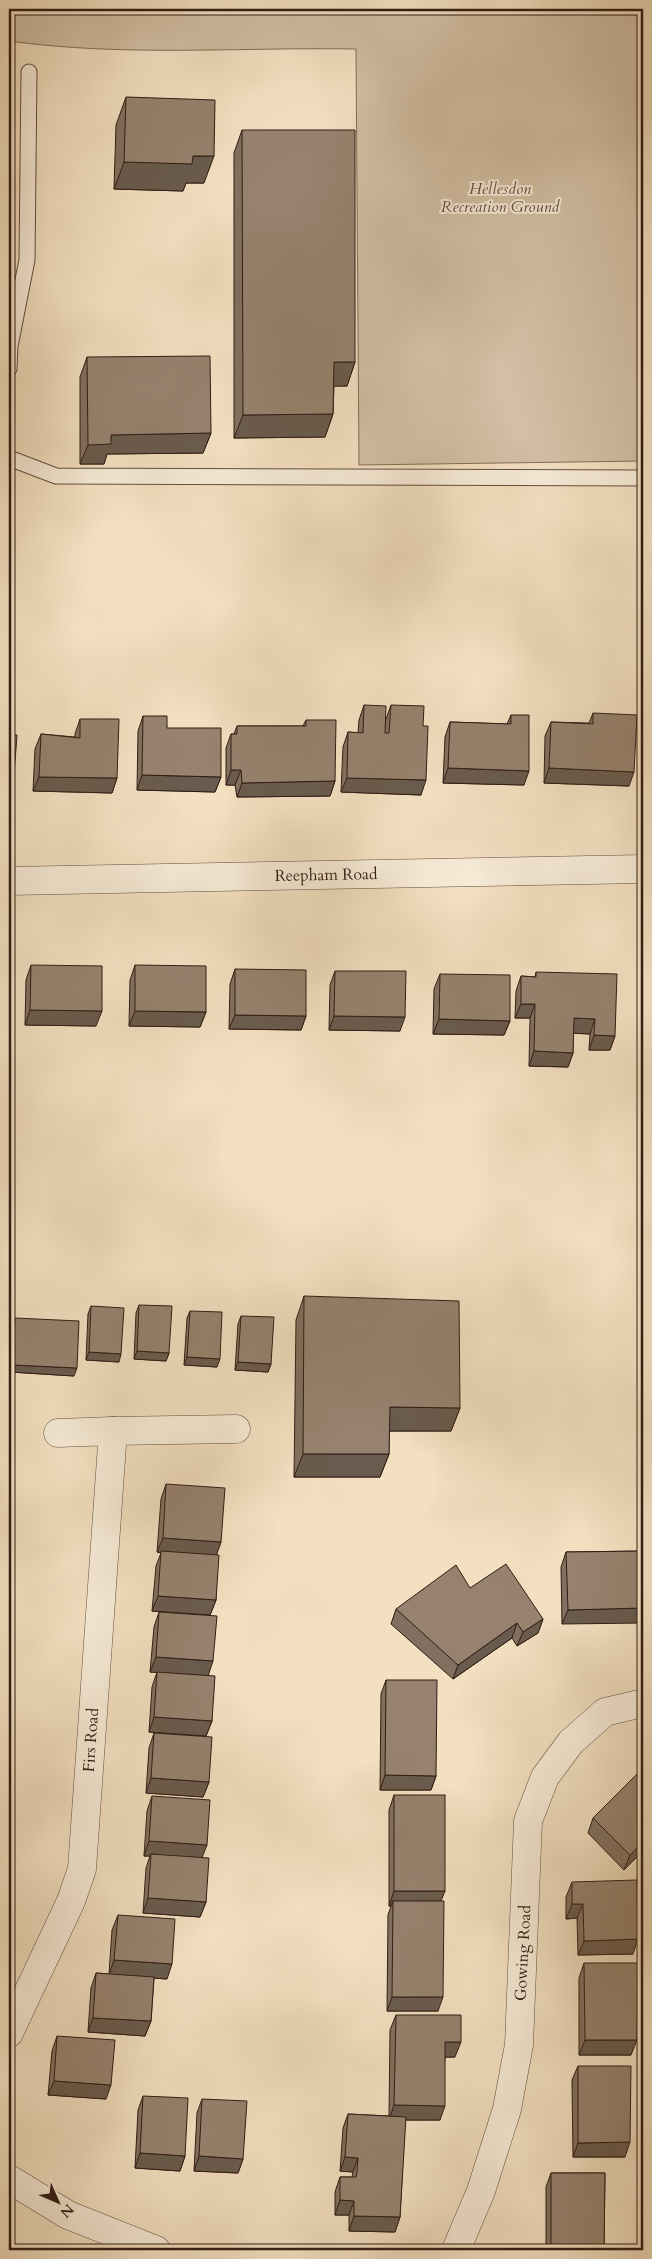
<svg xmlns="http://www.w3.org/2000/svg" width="652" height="2259" viewBox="0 0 652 2259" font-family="Cardo,serif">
	<rect width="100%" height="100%" fill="#f3e0c1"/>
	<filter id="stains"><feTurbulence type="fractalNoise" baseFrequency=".004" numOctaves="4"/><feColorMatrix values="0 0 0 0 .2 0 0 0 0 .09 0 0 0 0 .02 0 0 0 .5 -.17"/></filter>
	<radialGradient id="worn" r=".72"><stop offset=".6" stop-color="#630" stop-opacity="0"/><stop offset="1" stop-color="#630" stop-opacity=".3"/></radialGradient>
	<path fill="#d2bfa4" stroke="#826e5c" d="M9 9H643V461L359 465 356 49C241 47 124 57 9 41Z"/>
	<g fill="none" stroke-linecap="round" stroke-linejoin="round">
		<defs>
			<g id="service">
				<path d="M9 369 10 346 27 260 29 72"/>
				<path d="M9 458 56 476 643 478"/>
			</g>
			<g id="minor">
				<path d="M113 1431 236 1429"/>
				<path d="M9 2033 71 1901 82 1869 113 1431 58 1433"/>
				<path d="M9 2179 68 2215 156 2250"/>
				<path d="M456 2250 481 2191 507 2109 519 2045 528 1821 545 1777 571 1742 605 1712 643 1703"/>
			</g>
			<path id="tertiary" d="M9 881 643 869"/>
		</defs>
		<use href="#service" stroke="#624d40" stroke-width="17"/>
		<use href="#minor" stroke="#624d40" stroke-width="29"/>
		<use href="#tertiary" stroke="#624d40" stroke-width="29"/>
		<use href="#service" stroke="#f7ebd7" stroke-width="15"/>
		<use href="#minor" stroke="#f7ebd7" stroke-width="28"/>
		<use href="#tertiary" stroke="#f7ebd7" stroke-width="28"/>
	</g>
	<g fill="#81705f" stroke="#311c15">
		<path d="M126 97 204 183H186L183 191 114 189 116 125Z"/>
		<path d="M242 130 355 362 347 386H334L333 414 325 437 234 438V153Z"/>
		<path d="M87 357 211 433 203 453 107 454 104 464H80V377Z"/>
		<path d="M364 705 386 719 391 705 421 795 341 792 343 747 348 732 358 733 359 720Z"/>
		<path d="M593 713 629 786 544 783 545 736 551 722 589 723Z"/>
		<path d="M511 715 524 785 443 783 445 737 450 722 507 724Z"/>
		<path d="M143 716 167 728 221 777 215 792 137 790 138 731Z"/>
		<path d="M80 719 117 778 112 793 33 791 35 749 41 734 75 737V734Z"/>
		<path d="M306 720 335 781 330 796 237 797 235 785H226V748L231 734H234L237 726H303Z"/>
		<path d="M31 965 96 1026 25 1025 26 980Z"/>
		<path d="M135 965 206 1012 200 1027 129 1026 130 980Z"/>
		<path d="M235 969 306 1016 301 1030 229 1029 230 984Z"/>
		<path d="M335 971 400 1031 329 1030 330 985Z"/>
		<path d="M536 972 615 1036 610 1050H589L590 1034 573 1033V1053L568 1067 529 1066 530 1018H515L516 991 521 976 535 977Z"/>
		<path d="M440 974 510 1021 504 1035 433 1034 434 989Z"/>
		<path d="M643 979V1035H639V989Z"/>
		<path d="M304 1296 460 1408 451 1431H389V1454L380 1477H294L296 1320Z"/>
		<path d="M139 1305 169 1353 166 1361 134 1359 136 1313Z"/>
		<path d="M91 1306 119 1362 86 1360 88 1314Z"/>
		<path d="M190 1311 217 1367 184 1365 187 1318Z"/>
		<path d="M241 1316 271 1364 268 1372 235 1370 238 1324Z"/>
		<path d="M15 1318 74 1376 10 1372 12 1326Z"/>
		<path d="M166 1484 221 1542 216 1555V1600L210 1615 152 1611 156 1566 161 1553 157 1552 161 1499Z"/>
		<path d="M643 1551 562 1624 561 1567 566 1552Z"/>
		<path d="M470 1588 543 1619 538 1633 517 1646 512 1638 453 1679 391 1624 396 1609Z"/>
		<path d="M159 1612 208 1676 212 1721 206 1736 149 1732 152 1687 157 1672H150L154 1627Z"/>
		<path d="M386 1680 436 1776 431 1790H380L381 1694Z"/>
		<path d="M154 1733 209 1782 203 1797 146 1793 149 1748Z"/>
		<path d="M643 1768V1851L624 1870 588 1833 593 1818Z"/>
		<path d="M394 1795 441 1901 438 2011H387L388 1915 391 1906H389V1810Z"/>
		<path d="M152 1796 202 1857 206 1902 200 1917 143 1913 146 1868 150 1856H144L147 1811Z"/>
		<path d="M572 1882 633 1954 578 1955 577 1918 566 1919V1897Z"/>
		<path d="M118 1915 167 1979 154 1978 151 2021 145 2036 88 2032 91 1988 96 1973 109 1974 112 1930Z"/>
		<path d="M584 1963 631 2055H579V1978Z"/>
		<path d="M396 2015 455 2057H445L440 2120H405L400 2217 395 2232 349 2231V2215H335V2192L340 2177H352L353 2172 340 2171 343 2128 348 2114 389 2116 390 2030Z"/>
		<path d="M57 2036 106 2099 48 2095 52 2051Z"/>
		<path d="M578 2066 625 2157H573L572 2080Z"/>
		<path d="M143 2096 185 2156 180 2171 135 2168 138 2110Z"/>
		<path d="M202 2099 243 2159 238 2173 194 2171 197 2113Z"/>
		<path d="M551 2173H605L604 2250H546V2187Z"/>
	</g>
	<g fill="#695b4d" stroke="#311c15">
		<path d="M193 156H214L204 183H186L183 191 114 189 124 162Z"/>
		<path d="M334 362H355L347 386H325Z"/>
		<path d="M333 414 325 437 234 438 243 415Z"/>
		<path d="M211 433 203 453 107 454 104 464H80L88 445 111 435Z"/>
		<path d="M448 768 529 771 524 785 443 783Z"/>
		<path d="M549 768 634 772 629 786 544 783Z"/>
		<path d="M231 770H241L235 785H226Z"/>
		<path d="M9 775H14L9 789Z"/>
		<path d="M142 775 221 777 215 792 137 790Z"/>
		<path d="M39 777 117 778 112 793 33 791Z"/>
		<path d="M347 778 426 780 421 795 341 792Z"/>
		<path d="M335 781 330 796 237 797 242 783Z"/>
		<path d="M521 1004H535L530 1018H515Z"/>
		<path d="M30 1010 102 1011 96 1026 25 1025Z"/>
		<path d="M135 1011 206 1012 200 1027 129 1026Z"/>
		<path d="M235 1015 306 1016 301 1030 229 1029Z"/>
		<path d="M334 1016 405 1017 400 1031 329 1030Z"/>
		<path d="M574 1018 595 1019 590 1034 568 1033Z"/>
		<path d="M439 1019 510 1021 504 1035 433 1034Z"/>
		<path d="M643 1022V1035H639Z"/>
		<path d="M594 1035 615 1036 610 1050H589Z"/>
		<path d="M534 1051 573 1053 568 1067 529 1066Z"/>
		<path d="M137 1351 169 1353 166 1361 134 1359Z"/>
		<path d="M89 1352 121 1354 119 1362 86 1360Z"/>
		<path d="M187 1357 220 1359 217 1367 184 1365Z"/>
		<path d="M238 1362 271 1364 268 1372 235 1370Z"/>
		<path d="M12 1365 77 1368 74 1376 10 1372Z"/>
		<path d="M390 1407 460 1408 451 1431H382Z"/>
		<path d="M303 1454H389L380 1477H294Z"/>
		<path d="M163 1538 221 1542 216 1556 157 1552Z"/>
		<path d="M158 1596 216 1600 210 1615 152 1611Z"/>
		<path d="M643 1608V1623L562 1624 568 1610Z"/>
		<path d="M543 1619 538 1633 517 1646 523 1632Z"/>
		<path d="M517 1623 512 1638 453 1679 458 1665Z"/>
		<path d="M156 1657 213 1661 208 1676 150 1672Z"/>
		<path d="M154 1717 212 1721 206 1736 149 1732Z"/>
		<path d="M385 1775 436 1776 431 1790H380Z"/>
		<path d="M151 1778 209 1782 203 1797 146 1793Z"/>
		<path d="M149 1841 207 1845 201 1860 151 1854 150 1856H144Z"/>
		<path d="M643 1842V1851L624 1870 630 1855Z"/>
		<path d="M394 1891H445L439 1906 393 1901 391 1906H389Z"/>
		<path d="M148 1898 206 1902 200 1917 143 1913Z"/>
		<path d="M572 1904H583L577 1918 566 1919Z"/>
		<path d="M638 1939 633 1954 578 1955 584 1941Z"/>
		<path d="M114 1960 172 1964 167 1979 109 1975Z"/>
		<path d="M392 1997H443L438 2011H387Z"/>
		<path d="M93 2018 151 2021 145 2036 88 2032Z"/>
		<path d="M585 2040H637L631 2055H579Z"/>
		<path d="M445 2042H461L455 2057H440Z"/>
		<path d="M54 2081 111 2085 106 2099 48 2095Z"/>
		<path d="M394 2105 445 2106 440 2120H389Z"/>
		<path d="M630 2142 625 2157H573L578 2143Z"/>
		<path d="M140 2153 185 2156 180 2171 135 2168Z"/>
		<path d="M199 2156 243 2159 238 2173 194 2171Z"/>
		<path d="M345 2157 358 2158 353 2172 340 2171Z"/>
		<path d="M340 2200 354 2201 349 2215H335Z"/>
		<path d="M354 2216 400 2217 395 2232 349 2231Z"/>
	</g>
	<g fill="#96826e" stroke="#311c15">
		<path d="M126 97 215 100 214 156H193L192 164 124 162Z"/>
		<path d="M242 130H355V362H334L333 414 243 415Z"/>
		<path d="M210 356 211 433 111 435V444L88 445 87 357Z"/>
		<path d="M364 705 386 706 385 733H389L391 705 424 706 423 726H428L426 780 347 778 348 732 363 733Z"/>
		<path d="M593 713 637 715 634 772 549 768 551 722 593 724Z"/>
		<path d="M511 715H529V771L448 768 450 722 511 724Z"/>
		<path d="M143 716H167V728H221V777L142 775Z"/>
		<path d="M80 719H119L117 778 39 777 41 734 80 738Z"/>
		<path d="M306 720H336L335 781 242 783 241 770H231V734H237V726H306Z"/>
		<path d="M9 735H17L14 775H9Z"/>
		<path d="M31 965 102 966V1011L30 1010Z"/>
		<path d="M135 965 206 966V1012L135 1011Z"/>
		<path d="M235 969 306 970V1016L235 1015Z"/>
		<path d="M335 971H406L405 1017 334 1016Z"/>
		<path d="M536 972 617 974 615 1036 594 1035 595 1019 574 1018 573 1053 534 1051 535 1004H521V976L536 977Z"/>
		<path d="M440 974 510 975V1021L439 1019Z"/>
		<path d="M304 1296 459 1301 460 1408 390 1407 389 1454H303Z"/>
		<path d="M139 1305 172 1306 169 1353 137 1351Z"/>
		<path d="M91 1306 124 1308 121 1354 89 1352Z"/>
		<path d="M190 1311 222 1312 220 1359 187 1357Z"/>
		<path d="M241 1316 274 1317 271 1364 238 1362Z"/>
		<path d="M15 1318 79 1321 77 1368 12 1365Z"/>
		<path d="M166 1484 225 1488 221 1542 163 1538Z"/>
		<path d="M161 1551 219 1555 216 1600 158 1596Z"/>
		<path d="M643 1551V1608L568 1610 566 1552Z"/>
		<path d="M506 1564 543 1619 523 1632 517 1623 458 1665 396 1609 456 1565 470 1588Z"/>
		<path d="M159 1612 217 1616 213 1661 156 1657Z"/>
		<path d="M157 1672 215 1676 212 1721 154 1717Z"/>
		<path d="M386 1680H437L436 1776 385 1775Z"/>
		<path d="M154 1733 212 1737 209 1782 151 1778Z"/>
		<path d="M643 1768V1842L630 1855 593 1818Z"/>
		<rect x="394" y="1795" width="51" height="96"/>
		<path d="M152 1796 210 1800 207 1845 149 1841Z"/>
		<path d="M151 1854 209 1858 206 1902 148 1898Z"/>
		<path d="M637 1880 638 1939 584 1941 583 1904H572V1882Z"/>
		<path d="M393 1901H444L443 1997H392Z"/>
		<path d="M118 1915 175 1919 172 1964 114 1960Z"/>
		<path d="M584 1963H638L637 2040H585Z"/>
		<path d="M96 1973 154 1977 151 2021 93 2018Z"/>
		<path d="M396 2015H461V2042H445V2106L394 2105Z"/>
		<path d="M57 2036 115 2040 111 2085 54 2081Z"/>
		<path d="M578 2066H631L630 2142 578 2143Z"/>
		<path d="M143 2096 188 2098 185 2156 140 2153Z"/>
		<path d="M202 2099 247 2101 243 2159 199 2156Z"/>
		<path d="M348 2114 406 2117 400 2217 354 2216V2201L340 2200V2177H356L357 2171 358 2158 345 2157Z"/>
		<path d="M551 2173H605L604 2250H551Z"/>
	</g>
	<g text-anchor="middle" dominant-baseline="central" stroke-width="4" stroke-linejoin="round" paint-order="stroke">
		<g font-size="16" font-style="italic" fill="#614d40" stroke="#f7ebd7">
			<text x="500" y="189">Hellesdon<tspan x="500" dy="18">Recreation Ground</tspan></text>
		</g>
		<g font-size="16" fill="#311c15" stroke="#f7ebd7">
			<text transform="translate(326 875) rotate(-1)">Reepham Road</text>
			<text transform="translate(91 1740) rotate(-86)">Firs Road</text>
			<text transform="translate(523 1953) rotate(-87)">Gowing Road</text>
		</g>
	</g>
	<rect width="652" height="2259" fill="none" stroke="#f3e0c1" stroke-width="30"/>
	<rect x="10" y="10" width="632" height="2239" fill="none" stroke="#311c15" stroke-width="2.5"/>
	<rect x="15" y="15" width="622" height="2229" fill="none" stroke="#311c15"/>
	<g transform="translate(58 2202) rotate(135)" stroke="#f7ebd7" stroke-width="4" paint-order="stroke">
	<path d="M0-4L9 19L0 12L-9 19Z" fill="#311c15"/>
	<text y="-8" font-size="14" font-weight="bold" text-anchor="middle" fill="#311c15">N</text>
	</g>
	<rect width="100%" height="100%" filter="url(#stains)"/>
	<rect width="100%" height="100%" fill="url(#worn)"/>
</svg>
